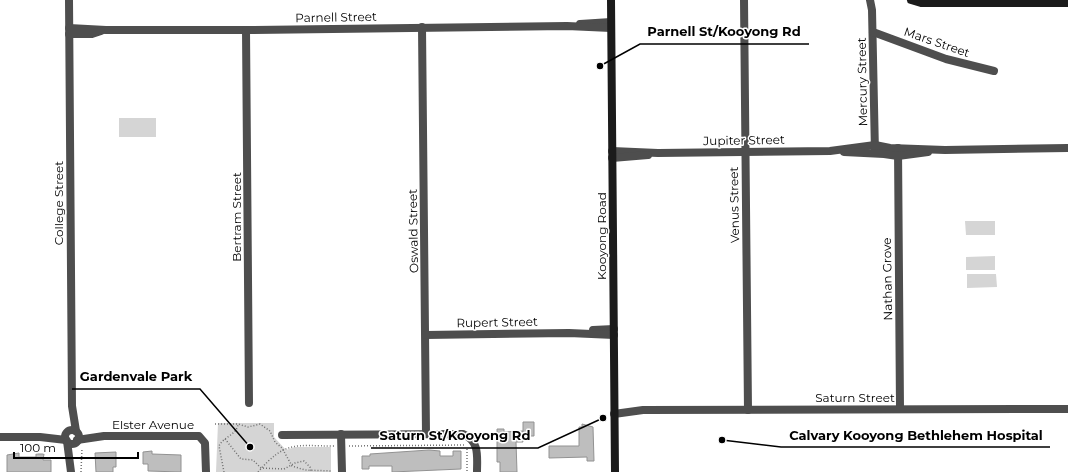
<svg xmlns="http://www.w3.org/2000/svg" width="1068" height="472" viewBox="0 0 1068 472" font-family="Montserrat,sans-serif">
	<rect width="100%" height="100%" fill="#fff"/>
	<g fill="#d5d5d5">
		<rect x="119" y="118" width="37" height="19"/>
		<path d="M965 221H995V235H966Z"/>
		<path d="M995 256V270H966V257Z"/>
		<path d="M967 274H996L997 287 967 288Z"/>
		<path d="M218 423H274V437L286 450 295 447H331V472H216Z"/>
	</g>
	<g fill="#bebebe" stroke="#929292">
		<path d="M523 422H534V436H523V442H516L517 472H500V462H497V429H504V432L523 431V436Z"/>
		<path d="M582 424 593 427 594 461H587V457L549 458V446H579V427H582Z"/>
		<path d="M429 450 440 451V456H453V451H461V469L392 472V466H369V469H362V456H370V454Z"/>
		<path d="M152 451V454L181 455V472L148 471V464H143V452Z"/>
		<path d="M116 452V467H113V472H96L95 453Z"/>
		<path d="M19 453V457H36V454H44L43 460H51V472H7V455Z"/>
	</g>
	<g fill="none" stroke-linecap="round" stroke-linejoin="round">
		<g stroke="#707070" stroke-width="1.5" stroke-dasharray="1 2" stroke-linecap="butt">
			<path d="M215 424H238L248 427 260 424 270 431 275 442 282 448 292 466 305 470 332 471"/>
			<path d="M225 439 241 459 253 460 261 468 284 469 295 463 304 461 310 467 311 471"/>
			<path d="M349 446 466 445"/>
			<path d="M467 449V472"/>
			<path d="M81 472 82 448"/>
			<path d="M224 472 219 446C223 437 237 435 238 424"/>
			<path d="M258 472C286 440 295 446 334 446"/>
		</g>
		<g stroke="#4e4e4e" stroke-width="8">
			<path d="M69 0 72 406 76 431"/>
			<path d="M744 0 748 410"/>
			<path d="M870 0 872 10 875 153"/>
			<path d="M580 24 611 22"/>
			<path d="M422 27 426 434"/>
			<path d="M69 28 106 30H246L567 26 611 28"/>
			<path d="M246 30 249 403"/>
			<path d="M873 32 946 59 994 71"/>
			<path d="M69 34H92L101 31"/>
			<path d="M898 148 900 409"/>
			<path d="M612 151 658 153 830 151 875 145 890 148 945 150 1068 148"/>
			<path d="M844 152 884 154 898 156 928 152"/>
			<path d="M612 158 648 155"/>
			<path d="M593 330 614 329"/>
			<path d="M426 335 569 333 614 335"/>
			<path d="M614 414 643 410 1068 409"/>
			<circle cx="72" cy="437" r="7"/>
			<path d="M341 434 342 472"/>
			<path d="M282 435 463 434C480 441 477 457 477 472"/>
			<path d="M0 437H40L66 440"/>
			<path d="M77 440 104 436H199L205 443 206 472"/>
			<path d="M67 441 71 472"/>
		</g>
		<g stroke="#1b1b1b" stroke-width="8">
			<path d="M611 0 615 472"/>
			<path d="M911 0 921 3H1068"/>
		</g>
	</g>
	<g text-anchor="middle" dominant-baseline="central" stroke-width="3" stroke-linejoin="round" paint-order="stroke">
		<g font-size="12" fill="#000" stroke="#fff">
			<text transform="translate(336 17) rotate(-1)">Parnell Street</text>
			<text transform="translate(937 42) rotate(19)">Mars Street</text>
			<text transform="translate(862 82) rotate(-91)">Mercury Street</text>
			<text transform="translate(744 140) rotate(-1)">Jupiter Street</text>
			<text transform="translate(58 203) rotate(-90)">College Street</text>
			<text transform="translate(734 205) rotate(-91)">Venus Street</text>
			<text transform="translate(236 217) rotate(-90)">Bertram Street</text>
			<text transform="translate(413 231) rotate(-91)">Oswald Street</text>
			<text transform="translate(601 236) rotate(-90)">Kooyong Road</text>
			<text transform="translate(887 279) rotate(-91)">Nathan Grove</text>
			<text transform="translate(497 322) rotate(-1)">Rupert Street</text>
			<text x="855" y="397">Saturn Street</text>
			<text x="153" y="424">Elster Avenue</text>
		</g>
	</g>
	<path fill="none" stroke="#000" stroke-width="1.5" d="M600 66L640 44H809M250 447L200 389H72M722 440L781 447H1050M603 418L538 448H371"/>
	<g fill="#000" stroke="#fff" stroke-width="1.5">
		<circle cx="600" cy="66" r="4"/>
		<circle cx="250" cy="447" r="4"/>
		<circle cx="722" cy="440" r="4"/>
		<circle cx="603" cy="418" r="4"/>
	</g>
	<g font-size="13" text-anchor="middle" font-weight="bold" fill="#000" stroke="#fff" stroke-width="3" stroke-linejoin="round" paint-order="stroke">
		<text x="724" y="36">Parnell St/Kooyong Rd</text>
		<text x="136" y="381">Gardenvale Park</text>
		<text x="916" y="440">Calvary Kooyong Bethlehem Hospital</text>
		<text x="455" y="440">Saturn St/Kooyong Rd</text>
	</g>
	<path d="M14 452v6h124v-6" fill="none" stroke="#000000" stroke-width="2"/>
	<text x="20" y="452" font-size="12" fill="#000000" stroke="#ffffff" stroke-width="3" paint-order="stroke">100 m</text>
</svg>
